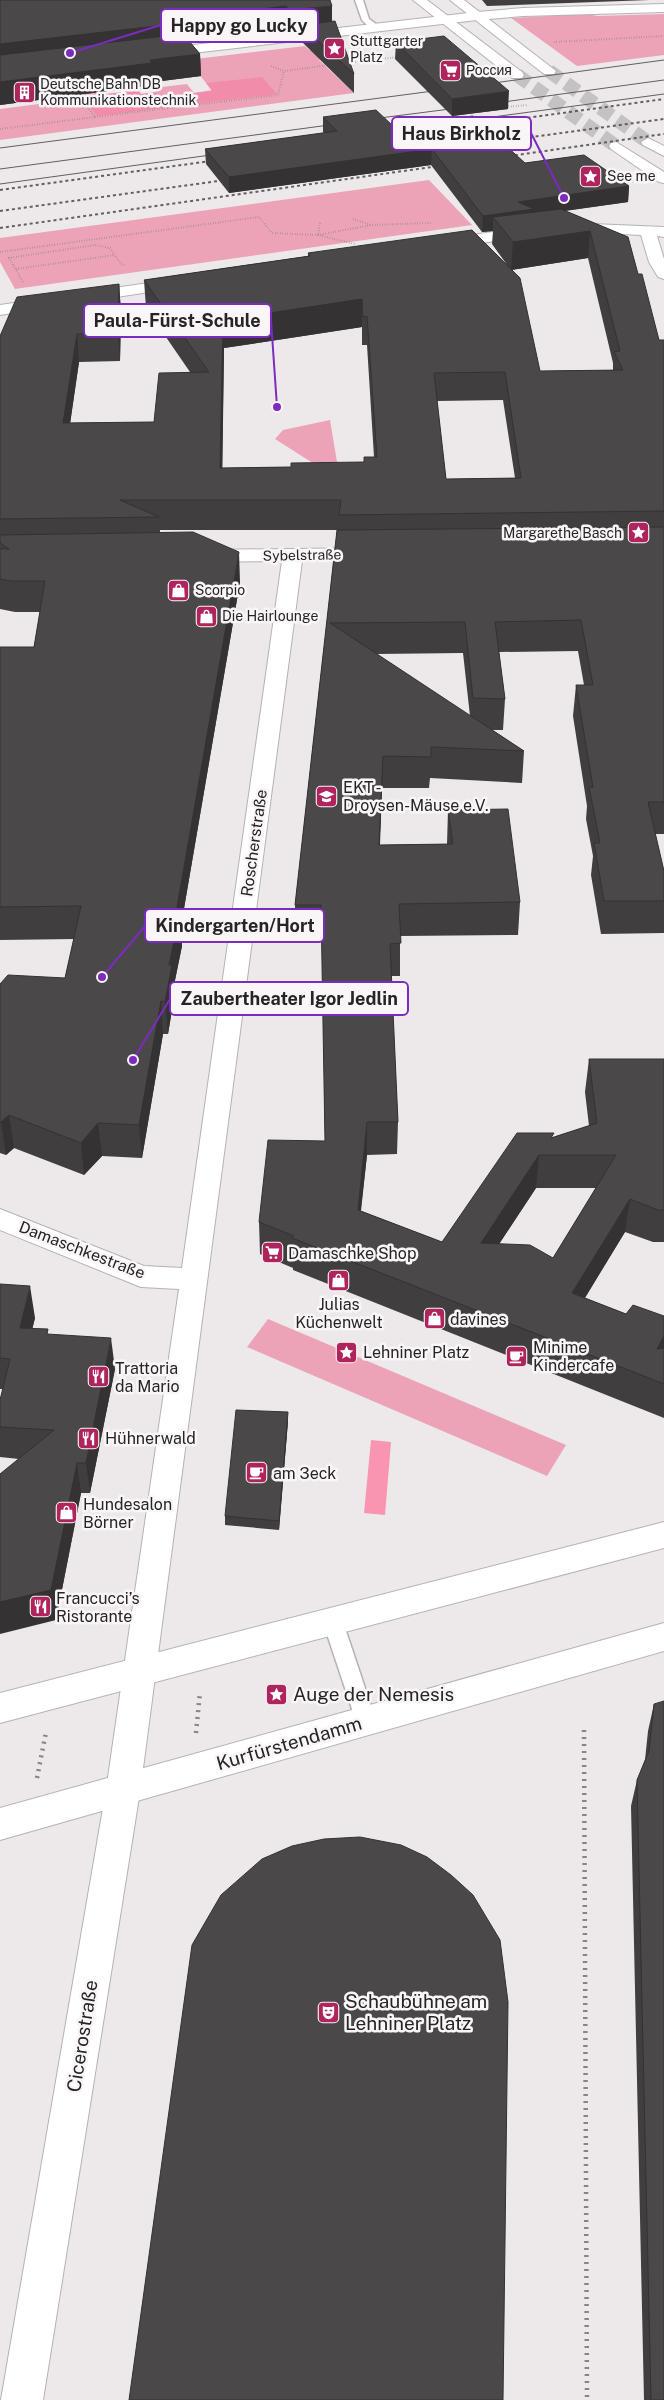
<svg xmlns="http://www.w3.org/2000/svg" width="664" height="2400" viewBox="0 0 664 2400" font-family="'Public Sans',sans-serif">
	<rect width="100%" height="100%" fill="#ede9ea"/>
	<g fill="#eca3b7">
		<path d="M586 14 598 16 664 14V55L577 66 511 18Z"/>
		<path d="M305 46 309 50 318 49 323 57 319 60 354 93 0 140V109L62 101 44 75 80 71 99 95 138 90 141 94 156 93 153 88 187 84 194 93 212 90 187 60Z"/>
		<path d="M429 180 472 225 15 289 0 262V238Z"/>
		<path d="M330 420 337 462 316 465 275 439 283 430Z"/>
		<path d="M268 1319 566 1445 547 1476 247 1347Z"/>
	</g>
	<path fill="#f18daa" d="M262 77 277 94 97 116 83 97 138 90 141 94 156 92 160 97 212 91 206 83Z"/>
	<path fill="#f994b1" d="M371 1440 391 1442 385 1515 364 1513Z"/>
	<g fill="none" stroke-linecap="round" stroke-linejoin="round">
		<g stroke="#c5c2c3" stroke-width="14" stroke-dasharray="14 7" stroke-linecap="butt">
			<path d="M549 71 648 142"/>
			<path d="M517 75 616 146"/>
		</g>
		<defs>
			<g id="service">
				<path d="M355 0H363L369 19 376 24V28H370L362 20Z"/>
				<path d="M333 1614 340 1616 343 1622 376 1721 373 1727 366 1730 359 1727 356 1721 323 1622 326 1616Z"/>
			</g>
			<g id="minor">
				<path d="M664 4V12L523 16 477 20 158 57 151 53 158 49 477 12 523 8Z"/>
				<path d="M568 223 664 227V237L657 236 664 259V279L658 277 649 262 641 235 563 231 560 228 563 225Z"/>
				<path d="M528 227 533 229 536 232 533 235 444 249 436 244 444 239Z"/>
				<path d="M182 278 188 280 190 283 188 286 0 315V305Z"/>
				<path d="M371 548 378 550 381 554 378 558 302 561 140 1791 43 2400H1L106 1791 179 1289 141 1287 131 1283 0 1230V1209L144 1266 182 1268 282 561 201 562 194 560 191 556 194 552 201 550Z"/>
			</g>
			<g id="secondary">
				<path d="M413 0H427L522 72 524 75 522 78H512Z"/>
				<path d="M450 0H464L556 71 554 74H544Z"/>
				<path d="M648 138 664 146V156L643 145 641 142Z"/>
				<path d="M616 142 664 172V183L659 182 611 149 609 146 611 143Z"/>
				<path d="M664 1522V1548L0 1723V1693Z"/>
				<path d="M664 1623V1651L0 1840V1808Z"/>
			</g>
		</defs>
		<use href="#service" stroke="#b6b2b3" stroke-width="3"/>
		<use href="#minor" stroke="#b6b2b3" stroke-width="2"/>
		<use href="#secondary" stroke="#b6b2b3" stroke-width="2"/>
		<g stroke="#878485" stroke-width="2" stroke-dasharray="0.5 2" stroke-linecap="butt">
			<path d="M554 42 664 36"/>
			<path d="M348 63 398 57"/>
			<path d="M271 66 284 71"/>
			<path d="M506 107 528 105"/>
			<path d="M95 117 278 95 284 71 329 65"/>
			<path d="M0 129 95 117 77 93"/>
			<path d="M353 219 371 225"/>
			<path d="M320 223 318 235 371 225 431 223"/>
			<path d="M0 252 259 217 272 233 318 235 355 244"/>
			<path d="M16 269 115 255"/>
			<path d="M23 282 9 258 95 245 110 248 121 264 125 265"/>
		</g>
		<g stroke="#878485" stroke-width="4.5" stroke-dasharray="2 5" stroke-linecap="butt">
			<path d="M584 1730 587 2400"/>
			<path d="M196 1733 200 1692"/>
			<path d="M37 1778 46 1732"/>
		</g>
		<use href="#service" fill="#fff" fill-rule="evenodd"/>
		<use href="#minor" fill="#fff" fill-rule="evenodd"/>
		<use href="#secondary" fill="#fff" fill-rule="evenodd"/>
		<g stroke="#615f60" stroke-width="1">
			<path d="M486 84 664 60"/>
			<path d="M496 103 664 80"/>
			<path d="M372 119 458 108"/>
			<path d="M463 121 664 94"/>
			<path d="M0 148 441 90"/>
			<path d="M0 169 337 124"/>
			<path d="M0 184 218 154"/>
		</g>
		<g stroke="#615f60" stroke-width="2" stroke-dasharray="3 3" stroke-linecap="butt">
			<path d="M468 126 664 99"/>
			<path d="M488 143 664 119"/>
			<path d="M503 157 664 134"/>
			<path d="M0 190 218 160"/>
			<path d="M0 211 233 179"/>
			<path d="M0 228 446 165"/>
		</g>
	</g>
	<g fill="#403e3f" fill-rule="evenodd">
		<path d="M0 0H330L332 21 354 74V93L302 42 301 31 291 32 286 28 188 40 200 54 201 76 154 82V85L0 105Z"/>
		<path d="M482 0H649L487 6Z"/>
		<path d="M396 42 508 109 452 116 395 59Z"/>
		<path d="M323 117 393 126 525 163 629 186 628 202 565 211 628 237 638 274 659 340H664V834H655L664 871V933L601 934 591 875 593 856 586 819 587 806 573 716 576 685H584L578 651 499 652 505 699 503 730H492L524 751 522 783 430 778 429 788H382L380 845 447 844 448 810 520 902 518 935 400 936V976H391L398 1122 397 1154 367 1155 361 1211 442 1242 554 1137 589 1126 585 1092 589 1059H664V1242H653L625 1232 585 1298 626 1314 664 1316V1418L293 1270V1268L260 1254 259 1222 325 1141 322 937H295V905L337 530H160V532L240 582 181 926 182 946 173 990 174 998 168 1034H163L142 1158 102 1156 84 1175 14 1148 6 1155 0 1153V984L65 978 74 939 0 940V647H34L40 612H15L0 609V336L119 284 121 312 120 361 79 362 70 423 154 422 190 372 146 308 144 280 308 256V253L510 269 492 244 493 231 482 232 431 165 229 193 206 164 205 149 324 133 323 132ZM588 258 613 363V370L540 371 511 270ZM362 327V345H367L374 457 364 462 291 467 222 468 224 348ZM503 400 515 478 446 479 437 401ZM463 653 470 716 376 654ZM536 1188H596L553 1258 499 1244Z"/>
		<path d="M0 1284 35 1318 32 1329 48 1334 115 1369 90 1493H81L56 1620 19 1459 0 1457V1400L3 1389H0Z"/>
		<path d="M288 1421 279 1530 225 1525V1516Z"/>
		<path d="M654 1704 664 2400H644L631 1806 637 1780 645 1760 648 1731Z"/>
	</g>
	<g fill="#343233">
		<path d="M286 6V28L175 41 0 66V44L171 20Z"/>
		<path d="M332 6V27L301 25V31L291 32 290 10Z"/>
		<path d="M200 54 201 76 154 82V85L0 105V82L150 60Z"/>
		<path d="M509 91 508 109 452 116V99Z"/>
		<path d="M432 149 431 165 229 193V177Z"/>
		<path d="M629 186 628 202 533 215 493 217V231L482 232 483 216 518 202Z"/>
		<path d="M590 231 588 258 511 270 513 242Z"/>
		<path d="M119 284 121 312 120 361 118 333Z"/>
		<path d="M362 299V327L224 348 222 497 220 468 223 320Z"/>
		<path d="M77 334 79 362 66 452 63 423Z"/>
		<path d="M239 552 240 582 181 926 182 946 173 990 174 998 168 1034 165 1002 176 913Z"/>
		<path d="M383 756 382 788 378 877 379 845Z"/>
		<path d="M161 1001 163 1034 142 1158 139 1125Z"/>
		<path d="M9 1115 14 1148 6 1155 1 1122Z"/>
		<path d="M367 1122V1155L357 1242 358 1210Z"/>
		<path d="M98 1123 102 1156 84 1175 81 1143Z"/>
		<path d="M539 1155 536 1188 478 1276 481 1243Z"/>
		<path d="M630 1199 625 1232 568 1325 572 1293Z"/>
		<path d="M30 1286 35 1318 25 1359 20 1328Z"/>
		<path d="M664 1336V1358L657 1349Z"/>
		<path d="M111 1338 115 1369 90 1493 86 1463Z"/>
		<path d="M288 1412V1421L279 1530V1521Z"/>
		<path d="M77 1463 81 1493 56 1620 0 1634V1602Z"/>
	</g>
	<g fill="#4b4849" stroke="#343233" fill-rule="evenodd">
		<path d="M0 0H330L332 6 290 10 286 6 171 20 174 24 0 44Z"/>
		<path d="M335 21 354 74 301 25Z"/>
		<path d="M183 34 200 54 150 60 152 63 0 82V55Z"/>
		<path d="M444 36 509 91 452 99 396 42Z"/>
		<path d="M376 110 393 126 473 116 525 163 584 155 629 186 518 202 534 209 483 216 432 149 229 177 205 149 337 131 323 117Z"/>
		<path d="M561 209 628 237 638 274H642L659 340H664V511L339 515 341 500H120L159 517 0 519V336L17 297 119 284 118 333 77 334 63 423 154 422 159 373 209 372 144 280 310 256 308 253 472 230 520 278 540 371 623 370 614 352 620 351 590 231 513 242 493 217ZM362 299 363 317 367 316 377 457H364V462L291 463V467L220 468 223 320ZM505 372 521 478 446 479 434 373Z"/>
		<path d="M664 527V802H648L664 871V901H604L594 843H600L589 787H593L576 685H593L581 620 495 622 505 699 473 698 465 622 330 623 524 751 431 747V757L383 756 379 845 453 844 448 810 508 809 520 902 399 904 401 943 390 944 398 1122H367L358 1210 442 1242 517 1133H554L551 1138 597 1123 589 1059H664V1210H658L630 1199 572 1293 626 1314 633 1305 664 1316V1336L657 1349 664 1348V1384L292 1238 294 1236 259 1222 268 1140 325 1141 321 905H295L337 530ZM539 1155H616L553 1258 530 1245 481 1243Z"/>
		<path d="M193 532 239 552 176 913H180L169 965H172L165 1002 161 1001 139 1125 98 1123 81 1143 9 1115 1 1122H0V984L8 975 65 978 81 906 0 907V647H34L45 581H11L0 579V549H9L0 543V535Z"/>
		<path d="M0 1284 30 1286 20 1328 48 1329 47 1334 111 1338 86 1463H77L51 1590 0 1602V1474L54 1430 0 1427V1400L10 1359 0 1358Z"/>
		<path d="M236 1410 288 1412 279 1521 225 1516Z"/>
		<path d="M664 1701V2400H651L637 1780 649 1751 654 1704Z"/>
		<path d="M360 1837 401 1845 427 1857 451 1875 473 1895 500 1940 508 2002 503 2400H129L192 1945 221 1895 262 1859 292 1846 324 1839Z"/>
	</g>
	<defs>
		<symbol id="sight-square" viewBox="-11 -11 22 22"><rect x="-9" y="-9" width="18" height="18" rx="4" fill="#b0245e" stroke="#faf6f7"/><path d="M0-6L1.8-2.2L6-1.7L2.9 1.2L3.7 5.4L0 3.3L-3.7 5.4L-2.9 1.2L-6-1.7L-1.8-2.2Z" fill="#fff"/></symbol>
		<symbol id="supermarket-square" viewBox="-11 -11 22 22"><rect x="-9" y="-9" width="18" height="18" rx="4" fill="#b0245e" stroke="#faf6f7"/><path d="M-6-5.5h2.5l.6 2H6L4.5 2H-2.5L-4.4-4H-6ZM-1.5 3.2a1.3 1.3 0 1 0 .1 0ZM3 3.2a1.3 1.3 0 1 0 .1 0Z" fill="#fff"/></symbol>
		<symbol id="building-square" viewBox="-11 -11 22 22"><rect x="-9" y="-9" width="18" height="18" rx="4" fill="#b0245e" stroke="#faf6f7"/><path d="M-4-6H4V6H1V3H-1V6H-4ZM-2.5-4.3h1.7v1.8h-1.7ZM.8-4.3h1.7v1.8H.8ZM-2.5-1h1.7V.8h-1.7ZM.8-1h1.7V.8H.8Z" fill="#fff"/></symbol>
		<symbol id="shop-square" viewBox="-11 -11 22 22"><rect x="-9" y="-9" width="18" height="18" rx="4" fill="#b0245e" stroke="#faf6f7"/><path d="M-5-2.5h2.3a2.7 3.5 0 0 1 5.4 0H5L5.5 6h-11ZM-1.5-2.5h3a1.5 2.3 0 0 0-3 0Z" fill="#fff"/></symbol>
		<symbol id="school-square" viewBox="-11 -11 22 22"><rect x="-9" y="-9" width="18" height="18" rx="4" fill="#b0245e" stroke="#faf6f7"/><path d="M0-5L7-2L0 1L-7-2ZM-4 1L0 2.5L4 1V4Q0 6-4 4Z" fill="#fff"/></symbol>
		<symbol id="cafe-square" viewBox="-11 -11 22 22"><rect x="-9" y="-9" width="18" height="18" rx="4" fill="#b0245e" stroke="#faf6f7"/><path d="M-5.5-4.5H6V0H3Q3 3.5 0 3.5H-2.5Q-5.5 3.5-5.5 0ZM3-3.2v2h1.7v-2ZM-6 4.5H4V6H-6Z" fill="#fff"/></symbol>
		<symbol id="restaurant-square" viewBox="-11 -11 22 22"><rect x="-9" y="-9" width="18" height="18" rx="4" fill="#b0245e" stroke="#faf6f7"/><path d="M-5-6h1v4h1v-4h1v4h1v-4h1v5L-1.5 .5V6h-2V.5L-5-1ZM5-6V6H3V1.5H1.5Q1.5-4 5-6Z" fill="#fff"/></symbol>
		<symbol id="theatre-square" viewBox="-11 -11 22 22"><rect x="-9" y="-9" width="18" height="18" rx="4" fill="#b0245e" stroke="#faf6f7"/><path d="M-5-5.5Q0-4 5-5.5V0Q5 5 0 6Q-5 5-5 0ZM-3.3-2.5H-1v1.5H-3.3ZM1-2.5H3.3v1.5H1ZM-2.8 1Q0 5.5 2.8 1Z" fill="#fff"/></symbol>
	</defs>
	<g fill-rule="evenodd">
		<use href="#sight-square" x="322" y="36" width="25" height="25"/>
		<use href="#supermarket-square" x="438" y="58" width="25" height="25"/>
		<use href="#building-square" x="12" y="80" width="25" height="25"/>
		<use href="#sight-square" x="578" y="164" width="25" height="25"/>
		<use href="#sight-square" x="626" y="520" width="25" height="25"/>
		<use href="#shop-square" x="166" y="578" width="25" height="25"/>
		<use href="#shop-square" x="194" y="604" width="25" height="25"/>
		<use href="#school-square" x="314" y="784" width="25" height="25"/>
		<use href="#supermarket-square" x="260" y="1240" width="25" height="25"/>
		<use href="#shop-square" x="326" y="1268" width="25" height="25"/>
		<use href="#shop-square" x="422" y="1306" width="25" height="25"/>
		<use href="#sight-square" x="334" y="1340" width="25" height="25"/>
		<use href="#cafe-square" x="504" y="1344" width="25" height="25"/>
		<use href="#restaurant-square" x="86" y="1364" width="25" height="25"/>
		<use href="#restaurant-square" x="76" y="1426" width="25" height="25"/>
		<use href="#cafe-square" x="244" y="1460" width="25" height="25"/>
		<use href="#shop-square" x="54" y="1500" width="25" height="25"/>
		<use href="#restaurant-square" x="28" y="1594" width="25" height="25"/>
		<use href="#sight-square" x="264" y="1682" width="25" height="25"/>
		<use href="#theatre-square" x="316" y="2000" width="25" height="25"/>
	</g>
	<g text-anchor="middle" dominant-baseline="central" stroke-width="5" stroke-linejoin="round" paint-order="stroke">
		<g font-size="14" fill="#262425" stroke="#faf6f7" text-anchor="start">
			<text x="350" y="41">Stuttgarter<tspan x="350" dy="16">Platz</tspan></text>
			<text x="466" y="70">Россия</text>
			<text x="40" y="84">Deutsche Bahn DB<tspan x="40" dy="16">Kommunikationstechnik</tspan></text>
			<text x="607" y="176">See me</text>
			<text x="622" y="533" text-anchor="end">Margarethe Basch</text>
			<text x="195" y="590">Scorpio</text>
			<text x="222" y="616">Die Hairlounge</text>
		</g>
		<g font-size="14" fill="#262425" stroke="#faf6f7">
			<text transform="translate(302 555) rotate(-1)">Sybelstraße</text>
		</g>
		<g font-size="16" fill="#262425" stroke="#faf6f7" text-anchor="start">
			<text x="343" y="787">EKT -<tspan x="343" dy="18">Droysen-Mäuse e.V.</tspan></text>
			<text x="288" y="1253">Damaschke Shop</text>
			<text x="339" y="1304" text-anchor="middle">Julias<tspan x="339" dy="18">Küchenwelt</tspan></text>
			<text x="450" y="1319">davines</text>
			<text x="533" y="1347">Minime<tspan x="533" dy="18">Kindercafe</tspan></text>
			<text x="363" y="1352">Lehniner Platz</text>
			<text x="115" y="1368">Trattoria<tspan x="115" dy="18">da Mario</tspan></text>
			<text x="105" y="1438">Hühnerwald</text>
			<text x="273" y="1473">am 3eck</text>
			<text x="83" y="1504">Hundesalon<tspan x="83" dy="18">Börner</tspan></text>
			<text x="56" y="1598">Francucci’s<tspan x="56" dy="18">Ristorante</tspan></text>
		</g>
		<g font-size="16" fill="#262425" stroke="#faf6f7">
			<text transform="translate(254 843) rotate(-82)">Roscherstraße</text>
			<text transform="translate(82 1250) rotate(21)">Damaschkestraße</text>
		</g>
		<g font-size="19" fill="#262425" stroke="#faf6f7" text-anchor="start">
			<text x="293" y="1694">Auge der Nemesis</text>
			<text x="345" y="2001">Schaubühne am<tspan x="345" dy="22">Lehniner Platz</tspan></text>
		</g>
		<g font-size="19" fill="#262425" stroke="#faf6f7">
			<text transform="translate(289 1743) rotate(-16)">Kurfürstendamm</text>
			<text transform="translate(82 2036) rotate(-81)">Cicerostraße</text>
		</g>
	</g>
	<path fill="none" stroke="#7b2cbf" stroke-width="2" d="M70 53L161 25M564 198L531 133M277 407L271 320M102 977L145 926M133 1060L170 999"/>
	<g fill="#7b2cbf" stroke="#faf6f7" stroke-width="2">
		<circle cx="70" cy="53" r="5"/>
		<circle cx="564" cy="198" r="5"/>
		<circle cx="277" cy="407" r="5"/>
		<circle cx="102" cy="977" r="5"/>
		<circle cx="133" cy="1060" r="5"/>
	</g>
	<g fill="#faf6f7" stroke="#7b2cbf" stroke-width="2">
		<rect x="161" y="9" width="157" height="33" rx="5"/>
		<rect x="392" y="117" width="139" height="33" rx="5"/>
		<rect x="84" y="304" width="187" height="33" rx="5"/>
		<rect x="145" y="909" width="179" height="33" rx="5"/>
		<rect x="170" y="982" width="238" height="33" rx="5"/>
	</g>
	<g font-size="18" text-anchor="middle" font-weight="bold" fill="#262425">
		<text x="239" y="32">Happy go Lucky</text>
		<text x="461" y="140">Haus Birkholz</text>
		<text x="177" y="327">Paula-Fürst-Schule</text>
		<text x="235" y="932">Kindergarten/Hort</text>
		<text x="289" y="1005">Zaubertheater Igor Jedlin</text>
	</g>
</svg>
